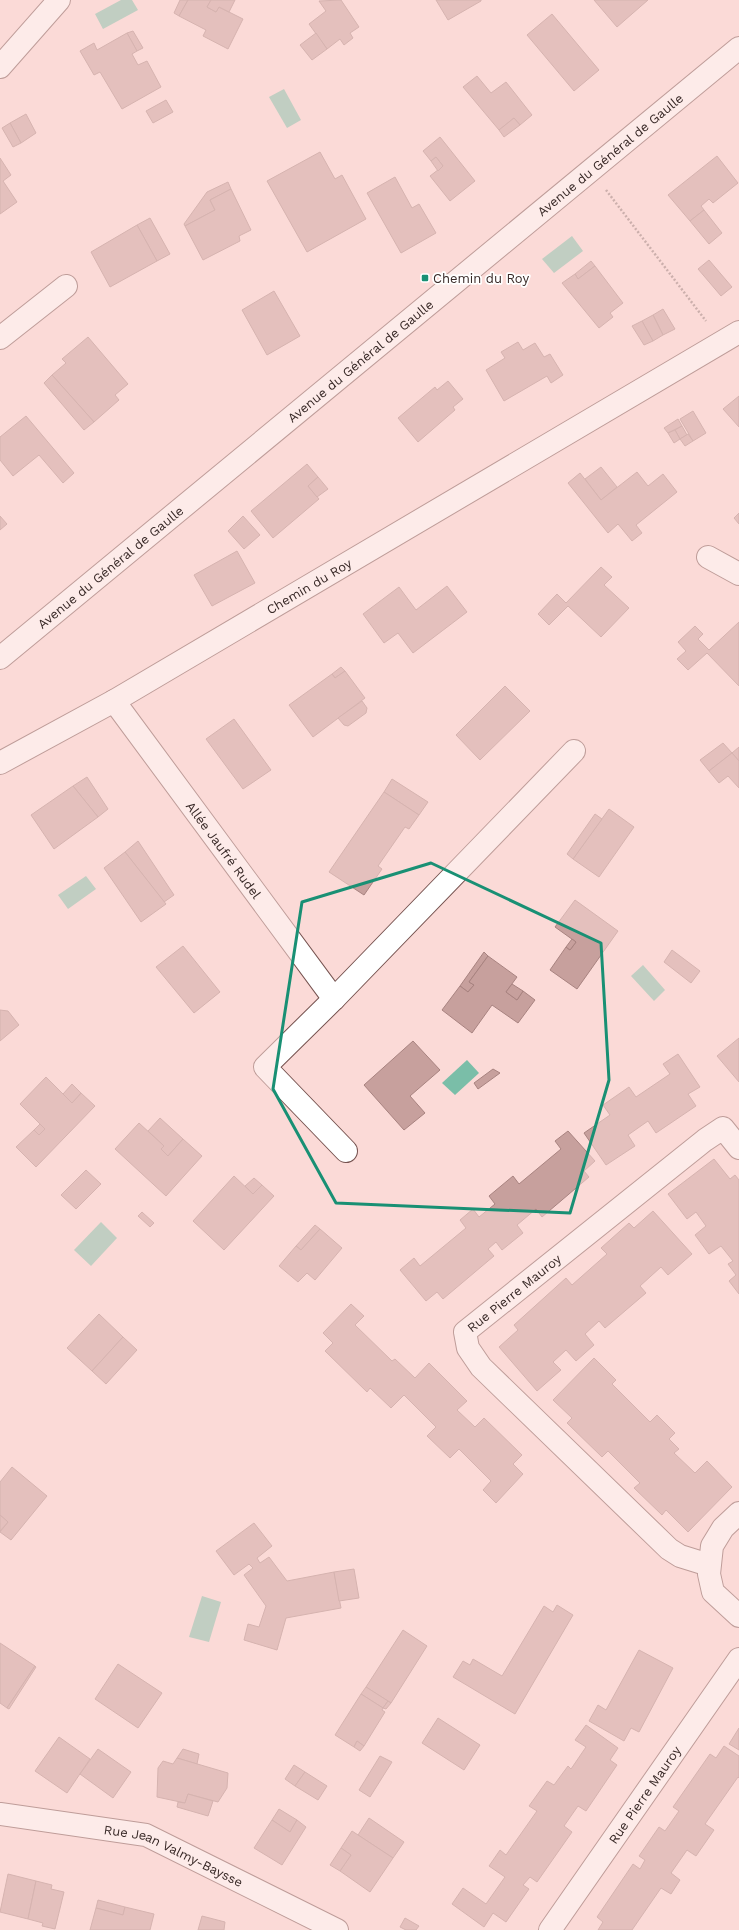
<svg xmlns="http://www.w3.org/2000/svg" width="739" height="1930" viewBox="0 0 739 1930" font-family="'Work Sans',sans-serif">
	<rect width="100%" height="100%" fill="#fbdad7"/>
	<g fill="#7abea8">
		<path d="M121 0H132L138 10 103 29 95 14Z"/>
		<path d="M284 89 301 120 287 128 269 97Z"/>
		<path d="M572 236 583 251 554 273 542 259Z"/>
		<path d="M86 876 96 889 68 909 58 895Z"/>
		<path d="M643 965 665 990 654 1001 631 976Z"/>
		<path d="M467 1060 479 1073 455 1095 442 1083Z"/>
		<path d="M101 1222 117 1238 91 1266 74 1250Z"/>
		<path d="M202 1596 221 1602 209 1642 189 1637Z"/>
	</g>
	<g fill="#c7a09d" stroke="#a88380">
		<path d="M180 0H188L179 16 174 13Z"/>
		<path d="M188 0H211L207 7 216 12 219 7 243 19 228 49 203 36 206 30 179 16Z"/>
		<path d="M211 0H235L229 12 219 7 216 12 207 7Z"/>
		<path d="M341 0 359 27 350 33 353 38 344 45 340 39 327 49 309 24 326 11 319 1Z"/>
		<path d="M436 0H481V1L448 20Z"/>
		<path d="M594 0H648L617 27Z"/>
		<path d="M552 14 599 70 574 91 527 35Z"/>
		<path d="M133 31 143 48 137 51 127 33Z"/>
		<path d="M127 33 137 51 132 54 138 65 147 61 161 87 122 109 100 72 94 75 80 51 94 43 97 50Z"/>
		<path d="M316 33 327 49 312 60 300 45Z"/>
		<path d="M477 76 491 93 506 82 532 115 520 125 514 118 499 130 463 87Z"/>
		<path d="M166 100 173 112 153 123 146 111Z"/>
		<path d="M26 114 36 133 21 143 10 123Z"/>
		<path d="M514 118 520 125 504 137 499 130Z"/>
		<path d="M10 123 21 143 13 147 2 128Z"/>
		<path d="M440 137 475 181 450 201 430 176 443 166 436 157 431 161 423 151Z"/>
		<path d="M320 152 335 179 342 175 366 219 307 252 267 181Z"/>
		<path d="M717 156 738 183 713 203 709 199 701 206 704 210 690 221 668 195Z"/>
		<path d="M436 157 443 166 438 171 431 161Z"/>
		<path d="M0 158 11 175 3 181 17 202 0 214Z"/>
		<path d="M395 177 412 208 419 204 436 233 401 253 367 193Z"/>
		<path d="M228 182 231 189 210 200 215 210 185 226 184 224 207 192Z"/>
		<path d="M231 189 251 230 239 236 240 241 203 260 185 226 215 210 210 200Z"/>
		<path d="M704 210 722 233 709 244 690 221Z"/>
		<path d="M150 218 170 254 157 261 137 225Z"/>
		<path d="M137 225 157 261 110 287 91 252Z"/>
		<path d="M709 260 732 287 721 296 698 269Z"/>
		<path d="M591 261 595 266 578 279 575 274Z"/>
		<path d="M595 266 623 303 610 313 613 317 599 328 562 283 575 274 578 279Z"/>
		<path d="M274 291 300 336 267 355 242 310Z"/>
		<path d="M663 309 675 329 663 335 653 315Z"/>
		<path d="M653 315 663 335 653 341 642 321Z"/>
		<path d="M642 321 653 341 644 345 632 326Z"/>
		<path d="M88 337 128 384 115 395 119 400 94 422 52 375 66 363 62 359Z"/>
		<path d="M518 342 523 350 535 343 544 357 550 354 563 375 551 383 547 376 504 401 486 370 505 358 501 352Z"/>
		<path d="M52 375 94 422 84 430 44 383Z"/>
		<path d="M448 381 463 399 453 407 455 410 418 442 398 418 435 387 437 390Z"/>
		<path d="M739 396V427L723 409Z"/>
		<path d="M693 411 706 433 693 441 680 419Z"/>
		<path d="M26 416 74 473 63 483 39 455 13 476 0 460V437Z"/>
		<path d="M678 419 682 426 668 433 664 428Z"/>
		<path d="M682 426 687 435 680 439 675 430Z"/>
		<path d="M675 430 680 439 674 443 668 433Z"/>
		<path d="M688 434 693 441 685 446 680 439Z"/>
		<path d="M307 464 318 477 308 486 319 499 273 538 251 511Z"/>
		<path d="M601 467 617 487 601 500 585 479Z"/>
		<path d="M637 472 648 486 663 474 677 492 636 525 642 533 632 541 618 524 608 533 568 483 580 473 601 500Z"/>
		<path d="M318 477 328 489 317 497 308 486Z"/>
		<path d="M739 513V524L734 518Z"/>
		<path d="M0 516 7 524 0 530Z"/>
		<path d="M243 516 260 535 244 549 228 531Z"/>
		<path d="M237 551 255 583 212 606 194 575Z"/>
		<path d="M601 567 612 577 604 585 629 608 601 637 568 606 549 625 538 614 557 594 566 603Z"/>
		<path d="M447 586 467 612 413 653 398 633 384 643 363 614 399 587 416 610Z"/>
		<path d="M739 622V686L707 653 688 670 677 659 686 651 678 642 695 626 703 634 698 639 709 650Z"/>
		<path d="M341 667 345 671 335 678 332 674Z"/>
		<path d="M345 671 365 698 313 737 289 705 332 674 335 678Z"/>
		<path d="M505 686 530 711 480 760 456 735Z"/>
		<path d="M362 701 367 708 366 713 348 726 344 725 338 718Z"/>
		<path d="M234 719 271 770 243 789 206 739Z"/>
		<path d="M723 743 732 753 709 771 700 760Z"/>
		<path d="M739 747V761L732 753Z"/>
		<path d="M732 753 739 761V788L728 776 719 783 709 771Z"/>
		<path d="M87 777 108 809 98 817 73 786Z"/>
		<path d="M392 779 428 802 419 815 384 792Z"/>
		<path d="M73 786 98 817 54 849 31 815Z"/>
		<path d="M384 792 419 815 409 829 405 827 378 866 382 869 364 895 329 872Z"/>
		<path d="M609 809 634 827 599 877 573 859Z"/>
		<path d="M595 814 602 819 573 859 567 854Z"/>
		<path d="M138 841 174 895 164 902 125 852Z"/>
		<path d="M125 852 166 904 141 922 104 868Z"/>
		<path d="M575 900 618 931 577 989 550 970 566 947 570 950 576 942 555 927Z"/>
		<path d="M572 939 576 942 570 950 566 947Z"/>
		<path d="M183 946 220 992 194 1013 156 967Z"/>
		<path d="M672 950 700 971 691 983 664 962Z"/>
		<path d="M484 952 488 956 469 982 474 985 468 992 460 986Z"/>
		<path d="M488 956 517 977 506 992 517 1000 523 991 535 1000 518 1023 492 1005 472 1033 442 1010 460 986 468 992 474 985 469 982Z"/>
		<path d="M512 984 523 991 517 1000 506 992Z"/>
		<path d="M0 1010 8 1011 19 1025 0 1041Z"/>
		<path d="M739 1038V1082L717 1056Z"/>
		<path d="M413 1041 440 1070 410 1096 425 1113 404 1130 364 1085Z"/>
		<path d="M678 1054 700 1087 688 1094 696 1106 656 1133 648 1121 628 1135 635 1146 606 1165 584 1133 610 1115 603 1105 629 1087 636 1097 670 1074 663 1064Z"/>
		<path d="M493 1069 500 1073 478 1089 474 1083Z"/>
		<path d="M46 1077 72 1103 81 1093 95 1106 36 1167 16 1147 34 1130 39 1135 45 1129 20 1104Z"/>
		<path d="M72 1084 81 1093 72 1103 63 1094Z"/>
		<path d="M160 1118 183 1139 168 1156 161 1149 164 1146 148 1131Z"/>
		<path d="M139 1123 164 1146 161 1149 168 1156 183 1139 202 1156 166 1196 115 1149Z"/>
		<path d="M40 1124 45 1129 39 1135 34 1130Z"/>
		<path d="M568 1131 595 1161 584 1171 589 1177 542 1217 536 1209 517 1225 523 1233 502 1250 496 1242 488 1249 494 1256 443 1299 437 1292 426 1301 400 1270 414 1258 420 1266 466 1228 460 1220 473 1209 479 1217 495 1204 489 1196 513 1176 519 1184 561 1149 555 1141Z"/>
		<path d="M714 1159 730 1179 735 1175 739 1180V1294L729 1281 736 1275 728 1264 733 1261 721 1246 709 1254 695 1235 706 1226 696 1212 687 1219 668 1194Z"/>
		<path d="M86 1170 101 1184 76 1209 61 1195Z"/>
		<path d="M234 1176 253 1194 262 1185 274 1196 224 1250 193 1221Z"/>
		<path d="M254 1178 262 1185 253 1194 245 1186Z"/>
		<path d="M653 1211 692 1254 668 1275 661 1267 640 1286 646 1293 605 1328 599 1321 585 1334 594 1345 576 1361 566 1350 553 1362 561 1370 537 1391 499 1347 518 1330 514 1325 566 1278 572 1285 607 1254 601 1248 629 1223 634 1228Z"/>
		<path d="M142 1212 154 1223 150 1227 138 1216Z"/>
		<path d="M315 1225 320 1229 301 1250 296 1246Z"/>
		<path d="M320 1229 342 1248 315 1280 307 1273 298 1282 279 1266 296 1246 301 1250Z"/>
		<path d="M351 1304 364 1316 355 1325 392 1361 395 1359 415 1378 429 1363 467 1401 457 1410 475 1427 484 1418 522 1455 513 1464 523 1474 496 1503 483 1490 491 1481 459 1449 450 1458 427 1436 436 1427 404 1395 391 1408 370 1388 367 1392 325 1351 333 1343 323 1333Z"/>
		<path d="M99 1314 123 1337 92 1371 67 1348Z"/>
		<path d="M123 1337 137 1350 106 1384 92 1371Z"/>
		<path d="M594 1358 616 1380 612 1384 650 1422 657 1415 675 1433 669 1439 679 1449 674 1453 695 1473 707 1461 732 1487 688 1532 666 1510 662 1515 634 1488 640 1483 608 1451 602 1457 567 1423 572 1418 553 1400Z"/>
		<path d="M12 1467 47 1496 11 1540 0 1532 8 1522 0 1515V1482Z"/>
		<path d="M0 1515 8 1522 0 1531Z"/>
		<path d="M254 1523 272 1546 257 1558 260 1563 269 1557 287 1581 334 1572 341 1608 286 1618 277 1650 244 1640 248 1624 259 1627 266 1606 244 1575 253 1568 249 1564 234 1575 216 1551Z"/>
		<path d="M354 1569 359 1598 339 1601 334 1572Z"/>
		<path d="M557 1605 573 1615 515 1714 453 1677 463 1661 470 1665 473 1659 502 1676 544 1606 553 1612Z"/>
		<path d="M403 1630 427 1646 391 1703 366 1687Z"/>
		<path d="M0 1643 35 1666 7 1708 0 1703Z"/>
		<path d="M639 1650 673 1668 639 1732 631 1728 624 1741 589 1721 598 1705 606 1710Z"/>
		<path d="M118 1664 162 1693 138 1728 95 1699Z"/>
		<path d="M35 1666 36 1667 9 1709 7 1708Z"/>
		<path d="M366 1687 388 1701 383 1708 361 1694Z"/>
		<path d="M361 1694 383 1708 382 1710 385 1712 364 1746 357 1741 354 1747 335 1735Z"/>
		<path d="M388 1701 391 1703 386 1709 383 1708Z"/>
		<path d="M438 1718 480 1745 464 1770 422 1743Z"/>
		<path d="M586 1725 618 1748 610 1760 617 1765 586 1811 578 1806 564 1826 572 1832 537 1882 530 1877 523 1885 529 1889 506 1922 493 1913 484 1927 452 1904 463 1888 486 1904 505 1877 489 1866 500 1850 506 1855 537 1811 529 1806 547 1781 554 1785 568 1766 571 1769 586 1747 575 1740Z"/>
		<path d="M739 1728V1750L729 1744Z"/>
		<path d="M59 1737 90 1759 67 1793 35 1771Z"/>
		<path d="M357 1741 364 1746 360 1751 354 1747Z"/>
		<path d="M724 1746 739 1756V1778L738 1777 705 1824 714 1830 696 1856 687 1850 671 1873 680 1880 671 1894 661 1888 632 1930H598L603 1922 597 1917 633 1864 640 1869 645 1860 639 1856 659 1827 665 1831 679 1811 673 1807 710 1754 716 1758Z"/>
		<path d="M98 1749 131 1772 113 1798 80 1774Z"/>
		<path d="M183 1749 199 1754 197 1764 177 1758Z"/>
		<path d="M380 1756 392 1762 370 1797 359 1790Z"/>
		<path d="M177 1758 228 1773 227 1788 218 1802 188 1794 185 1803 157 1797 158 1768 163 1761 173 1764Z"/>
		<path d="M294 1765 305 1772 295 1786 285 1779Z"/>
		<path d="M305 1772 327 1786 318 1800 295 1786Z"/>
		<path d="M188 1794 213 1801 208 1816 177 1807 178 1802 185 1803Z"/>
		<path d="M279 1809 297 1820 290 1832 272 1820Z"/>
		<path d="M369 1818 404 1842 393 1858 358 1835Z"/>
		<path d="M272 1820 290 1832 297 1820 306 1827 282 1865 254 1848Z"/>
		<path d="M352 1831 393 1858 370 1892 340 1871 351 1855 341 1848Z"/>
		<path d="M341 1848 351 1855 340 1871 330 1865Z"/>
		<path d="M8 1874 36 1881 28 1919 0 1912Z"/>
		<path d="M36 1881 52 1885 51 1889 64 1892 55 1929 42 1926 43 1923 28 1919Z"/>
		<path d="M98 1900 125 1907 123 1915 96 1908Z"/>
		<path d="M125 1907 154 1914 150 1930H90L96 1908 123 1915Z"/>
		<path d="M202 1916 225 1922 224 1930H198Z"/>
		<path d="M405 1918 419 1926 416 1930H406L400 1927Z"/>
	</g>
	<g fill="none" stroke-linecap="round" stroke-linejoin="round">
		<defs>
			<g id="minor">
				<path d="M0 67 59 0"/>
				<path d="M0 338 66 286"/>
				<path d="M708 557 739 574"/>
				<path id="s1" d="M114 701 334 999 574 751"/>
				<path id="s2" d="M0 763 114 701 739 332"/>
				<path d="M334 999 265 1067 346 1151"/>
				<path d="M739 1513 723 1528 712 1546 709 1574 713 1592 739 1616"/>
				<path id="s3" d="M709 1565 680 1556 669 1549 481 1367 468 1348 465 1332 705 1140 723 1128 739 1148"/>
				<path id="s4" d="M0 1814 146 1835 337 1930"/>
				<path id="s5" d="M550 1930 739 1659"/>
			</g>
			<g id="secondary">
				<path id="s6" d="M0 658 739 48"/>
			</g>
		</defs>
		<use href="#minor" stroke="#75524f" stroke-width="24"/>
		<use href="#secondary" stroke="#75524f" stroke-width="24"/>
		<path stroke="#927b79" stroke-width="2.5" stroke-dasharray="2 2" stroke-linecap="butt" d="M606 190 706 321"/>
		<use href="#minor" stroke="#fff" stroke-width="22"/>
		<use href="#secondary" stroke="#fff" stroke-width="22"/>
	</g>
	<path d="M0 0H739V1930H0ZM431 863 601 943 609 1080 570 1213 336 1203 273 1089 302 902Z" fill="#fbdad7" fill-opacity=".55" fill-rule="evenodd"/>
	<path fill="none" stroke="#199074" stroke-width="3" stroke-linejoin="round" d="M431 863 601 943 609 1080 570 1213 336 1203 273 1089 302 902Z"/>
	<rect fill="#199074" stroke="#fff" stroke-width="1.5" x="421" y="274" width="8" height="8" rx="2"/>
	<g text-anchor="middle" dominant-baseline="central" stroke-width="3.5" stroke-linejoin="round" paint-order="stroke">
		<g font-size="13" fill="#382927" stroke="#fff">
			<text stroke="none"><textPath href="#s6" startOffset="791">Avenue du Général de Gaulle</textPath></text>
			<text stroke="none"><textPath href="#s6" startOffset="467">Avenue du Général de Gaulle</textPath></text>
			<text stroke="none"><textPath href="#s6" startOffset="143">Avenue du Général de Gaulle</textPath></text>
			<text stroke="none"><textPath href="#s2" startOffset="356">Chemin du Roy</textPath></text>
			<text stroke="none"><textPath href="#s1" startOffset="185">Allée Jaufré Rudel</textPath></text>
			<text stroke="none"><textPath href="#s3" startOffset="407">Rue Pierre Mauroy</textPath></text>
			<text stroke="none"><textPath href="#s5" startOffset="165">Rue Pierre Mauroy</textPath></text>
			<text stroke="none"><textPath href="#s4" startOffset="180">Rue Jean Valmy-Baysse</textPath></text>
		</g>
		<g font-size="13" fill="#382927" stroke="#fff" text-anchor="start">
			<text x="433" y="278">Chemin du Roy</text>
		</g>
	</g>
</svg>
